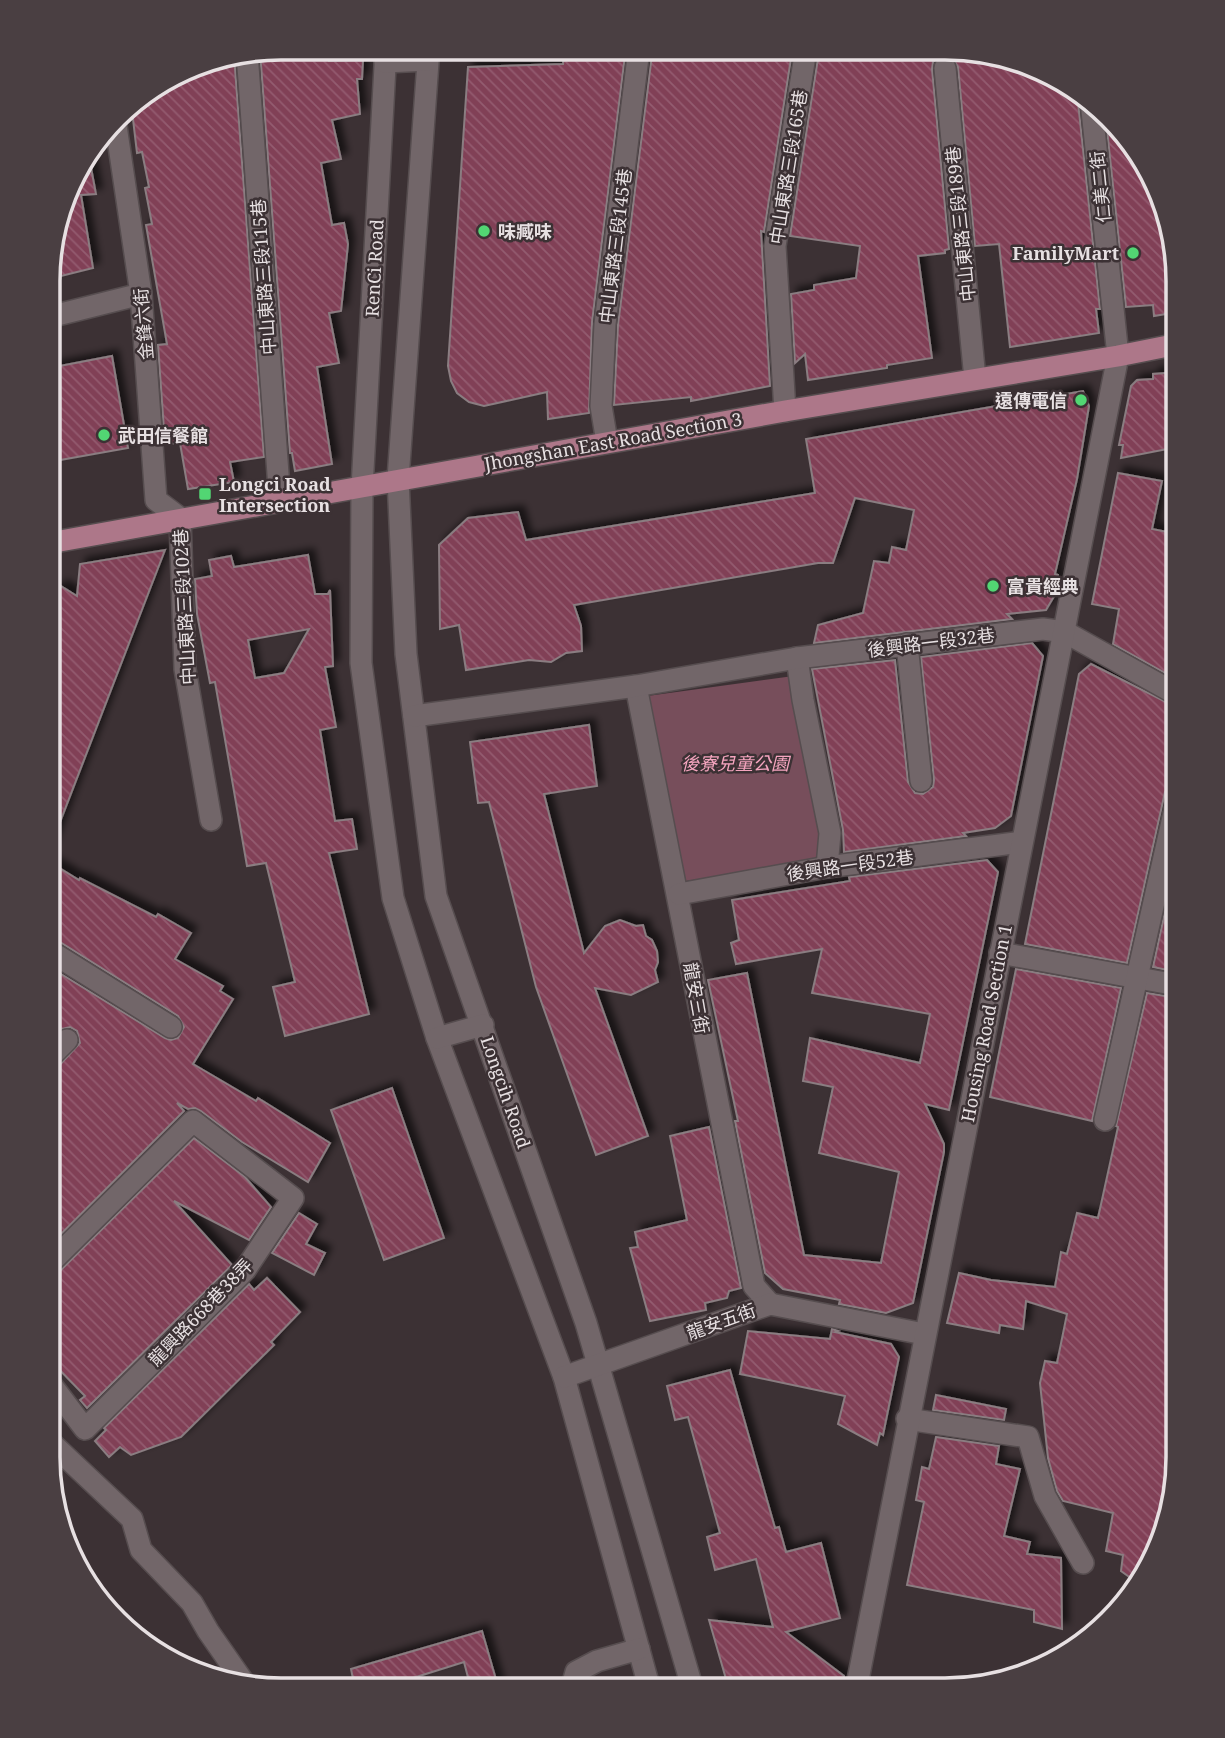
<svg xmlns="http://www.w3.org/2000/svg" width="1225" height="1738" viewBox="0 0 1225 1738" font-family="'Noto Serif','Noto Sans TC',serif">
	<defs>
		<pattern id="building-back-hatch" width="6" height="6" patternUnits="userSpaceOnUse" patternTransform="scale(1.75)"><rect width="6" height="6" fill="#814057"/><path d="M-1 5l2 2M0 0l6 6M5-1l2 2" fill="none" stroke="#935b6f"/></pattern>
		<filter id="shadow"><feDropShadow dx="6" dy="-6" stdDeviation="3.5" flood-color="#0009"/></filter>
	</defs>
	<rect width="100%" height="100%" fill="#3c3134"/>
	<path fill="#774e5b" d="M801 675 823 836 815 860 686 881 640 697Z"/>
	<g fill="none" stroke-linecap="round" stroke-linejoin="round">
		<path stroke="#3f031f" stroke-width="7" d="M457 48 458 49"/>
	</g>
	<g fill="url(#building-back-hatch)" stroke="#8a7d81" stroke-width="2" fill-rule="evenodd" filter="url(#shadow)">
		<path d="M281 47H329V61L363 60 362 79H357L360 114 332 120 341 159 321 163 332 225 344 223 348 244 341 311 329 313 339 363 317 367 332 464 295 471 292 453H290L260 51Z"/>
		<path d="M825 49H858V52L887 56 975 49 1081 93 1078 102 1100 309H1096L1099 333 1010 347 999 244 975 246 958 67 951 56 943 55 933 62 932 69 949 249 945 250V253L918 256 932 358 887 365V368L808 380 805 354 795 363 791 294 814 290V285L856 278 860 246 790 236 819 52H825Z"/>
		<path d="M715 50V54L792 52 764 232 761 231 770 386 691 401V397L614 405 618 325 652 55 654 52Z"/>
		<path d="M234 55 264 457 230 462 234 482 188 489 180 443 165 444 158 345 167 344 146 225 152 224 145 188 149 187 142 152 137 153 131 102 205 60Z"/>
		<path d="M625 55 592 322 589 413 548 419 547 392 484 406 469 402 457 393 451 381 448 366 468 67 563 64 564 56Z"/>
		<path d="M1106 120 1154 178 1178 280V312L1154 316 1153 305 1126 307Z"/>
		<path d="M88 152 96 194 81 195 93 268 49 279V250L78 164Z"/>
		<path d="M112 356 128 448 49 462V368Z"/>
		<path d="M1178 372V447L1121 458 1123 445H1119L1131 386 1137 380 1153 379V374Z"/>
		<path d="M1083 391 1089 406 1077 479 1055 574 1058 575 1056 593 1046 610 1007 614 1012 619 814 643 818 625 863 613 874 561 889 563 892 547 906 550 914 510 855 498 833 563H818L574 605 581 626 582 651 566 653 551 662 529 660 466 670 459 625 440 629 439 545 468 518 518 512 526 540 815 493 806 439Z"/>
		<path d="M1118 473 1162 481 1152 529 1178 534V680L1113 644 1119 609 1092 604Z"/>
		<path d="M165 550 50 848H48L49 589 57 592 61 586 77 596 80 564Z"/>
		<path d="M308 555 315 594H328L330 590 333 666 325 667 336 727 320 730 335 821 352 819 357 849 329 853 369 1014 285 1036 273 987 295 982 266 863 247 866 215 682 210 683 197 614 195 579 212 576 209 560 231 556 234 567ZM309 629 284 673 255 678 248 640Z"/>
		<path d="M1032 643 1043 656 1011 816 995 828 963 833 966 836 844 852 843 830 812 669 895 660 908 782 915 793 923 794 933 787 934 780 921 657Z"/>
		<path d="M1091 664 1178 708V742L1172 767H1178V782L1169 786 1165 792 1127 963 1025 944 1079 674Z"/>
		<path d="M589 725 597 786 544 794 584 953 605 926 620 920 636 926 643 925 646 936 652 940 657 951 658 962 655 970 658 982 631 995 595 988 648 1136 596 1155 536 987 489 802 478 803 470 742Z"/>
		<path d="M1177 857V972L1153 967Z"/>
		<path d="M987 860 998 872 949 1110 925 1104 944 1144V1152L913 1303 886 1313 839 1304 840 1300 783 1289 765 1273 735 1121H738L708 980 747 973 804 1255 881 1263 899 1172 819 1153 833 1087 803 1081 810 1038 920 1063 930 1014 812 993 822 949 736 964 731 943 739 940 732 900 850 881 849 877Z"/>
		<path d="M48 861 79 880 80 878 156 917 158 914 191 933 175 959 223 986 220 991 233 999 193 1064 256 1101 258 1098 330 1143 308 1182 242 1142 201 1111 195 1108 188 1109 177 1103 184 1111 48 1247V1072L57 1068 80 1043 77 1031 70 1027 58 1030 48 1040V966L165 1038 171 1040 178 1038 184 1027 178 1016 55 939 48 937Z"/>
		<path d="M1016 969 1121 988 1092 1121 990 1097Z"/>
		<path d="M1147 993 1177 998V1473L1139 1584 1121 1571 1123 1555 1106 1551 1113 1513 1063 1501 1057 1491 1048 1458 1040 1383 1045 1361 1057 1363 1067 1314 1026 1301 1023 1329 1000 1325 999 1333 947 1323 959 1273 991 1280 1055 1287 1061 1252 1067 1254 1077 1213 1098 1218 1118 1127 1116 1126Z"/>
		<path d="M392 1088 444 1238 384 1260 331 1110Z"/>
		<path d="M709 1127 741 1288 729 1291 727 1298 705 1303 706 1310 650 1321 630 1248 638 1247 635 1232 687 1220 670 1136Z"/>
		<path d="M194 1138 245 1177 271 1207 249 1240 174 1201 232 1265 87 1408 80 1400 85 1396 47 1357 48 1278 57 1274Z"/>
		<path d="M299 1213 317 1224 306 1244 325 1253 314 1275 272 1253Z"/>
		<path d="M267 1278 300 1312 271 1342 274 1345 181 1437 131 1455 120 1447 109 1457 95 1441 106 1430 104 1428 249 1284 254 1290Z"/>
		<path d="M832 1329 838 1331 835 1332 891 1344 899 1357 883 1435 880 1433 877 1445 838 1424 845 1396 740 1374 748 1331 830 1339Z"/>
		<path d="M730 1370 775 1528 779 1527 786 1552 821 1543 840 1618 786 1632 844 1676 842 1690H750L726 1679 709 1620 773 1627 756 1559 715 1570 707 1537 720 1533 688 1417 675 1420 667 1386Z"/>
		<path d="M936 1395 1006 1409 1004 1420 933 1410Z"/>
		<path d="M936 1437 999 1446 996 1464 1020 1469 1004 1536 1030 1542 1027 1554 1061 1558 1062 1629 1034 1622V1610L907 1585 924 1502 916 1500 922 1467 929 1469Z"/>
		<path d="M482 1631 499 1690 471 1689 464 1662 413 1678 416 1689H355L351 1669Z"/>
	</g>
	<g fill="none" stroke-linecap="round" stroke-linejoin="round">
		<defs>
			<g id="minor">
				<path d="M386 48 362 488 361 663 393 898 437 1038 564 1377 650 1690"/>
				<path d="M429 48 398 479 406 654 436 896 586 1323 693 1690"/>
				<path d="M247 53 280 501"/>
				<path d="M385 62 428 60"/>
				<path d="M945 68 975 379"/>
				<path d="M115 119 141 294 156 500 180 518 185 669 211 820"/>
				<path d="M49 317 141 294"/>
				<path d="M785 411 775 246 806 49"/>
				<path d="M607 442 601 406 605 324 639 49"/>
				<path d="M907 644 921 781"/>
				<path d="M797 658 803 700 830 833 827 867"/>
				<path d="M636 686C677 885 713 1086 754 1286L770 1304"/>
				<path d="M414 716 636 686 797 658 1043 629 1065 632 1178 695"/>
				<path d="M679 894 827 867 1022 842"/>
				<path d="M48 950 171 1027"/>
				<path d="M1000 953 1177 985"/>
				<path d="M437 1038 483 1025"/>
				<path d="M48 1059 67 1040"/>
				<path d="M1105 1120 1178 795"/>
				<path d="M564 1377 770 1304 924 1334"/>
				<path d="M47 1379 85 1429 245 1270 293 1198 193 1121 48 1265"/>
				<path d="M907 1419 1028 1437 1045 1496 1083 1563"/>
				<path d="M47 1439 132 1519 141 1550 192 1603 208 1631 247 1687"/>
				<path d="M571 1690 576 1672 597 1661 639 1649"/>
				<path d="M856 1690 1118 356 1091 101"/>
			</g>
			<path id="major" d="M49 543 785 411 1118 356 1178 344"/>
		</defs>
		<use href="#minor" stroke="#564d4f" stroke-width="24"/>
		<use href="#major" stroke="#564d4f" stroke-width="24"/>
		<path stroke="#71676a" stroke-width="4.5" stroke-dasharray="3.5 3.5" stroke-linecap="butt" d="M450 59 619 50"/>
		<use href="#minor" stroke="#726669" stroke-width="21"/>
		<use href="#major" stroke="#ad7789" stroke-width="21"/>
	</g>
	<g fill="#52d673" stroke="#3c3134" stroke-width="2.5">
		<circle cx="484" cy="231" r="7"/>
		<circle cx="1133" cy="253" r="7"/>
		<circle cx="1081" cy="400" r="7"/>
		<circle cx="104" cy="435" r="7"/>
		<rect x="198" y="487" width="14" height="14" rx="3.5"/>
		<circle cx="993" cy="586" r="7"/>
	</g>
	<g text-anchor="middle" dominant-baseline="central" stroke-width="5" stroke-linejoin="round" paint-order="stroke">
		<g font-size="18" fill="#e7e0e2" stroke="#3c3134">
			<text transform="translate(788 167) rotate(-81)">中山東路三段165巷</text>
			<text transform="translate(1100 187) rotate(-96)">仁美二街</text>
			<text transform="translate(960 224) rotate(-96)">中山東路三段189巷</text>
			<text transform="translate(615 246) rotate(-83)">中山東路三段145巷</text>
			<text transform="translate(374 268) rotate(-87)">RenCi Road</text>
			<text transform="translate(263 277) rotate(-94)">中山東路三段115巷</text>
			<text transform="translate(143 324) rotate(-95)">金鋒六街</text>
			<text transform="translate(613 441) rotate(-10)">Jhongshan East Road Section 3</text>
			<text transform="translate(184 607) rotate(-93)">中山東路三段102巷</text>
			<text transform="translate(931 642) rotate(-7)">後興路一段32巷</text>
			<text transform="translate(850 865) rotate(-8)">後興路一段52巷</text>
			<text transform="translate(697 998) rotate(80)">龍安三街</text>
			<text transform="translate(986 1023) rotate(-79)">Housing Road Section 1</text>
			<text transform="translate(506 1092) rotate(71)">Longcih Road</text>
			<text transform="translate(200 1312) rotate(-46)">龍興路668巷38弄</text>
			<text transform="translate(721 1321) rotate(-20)">龍安五街</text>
		</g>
		<g font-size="18" font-weight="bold" fill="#e7e0e2" stroke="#3c3134" text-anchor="start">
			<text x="498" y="231">味臧味</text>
			<text x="1119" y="253" text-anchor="end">FamilyMart</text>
			<text x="1067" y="400" text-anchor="end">遠傳電信</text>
			<text x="118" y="435">武田信餐館</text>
			<text x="219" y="484">Longci Road<tspan x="219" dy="21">Intersection</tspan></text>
			<text x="1007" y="586">富貴經典</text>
		</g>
		<g font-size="18" font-style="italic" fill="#f5a5bf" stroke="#3c3134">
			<text x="735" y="763">後寮兒童公園</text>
		</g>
	</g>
	<path d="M0 0H1225V1738H0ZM281 60H945A221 221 0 0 1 1166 281V1457A221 221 0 0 1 945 1678H281A221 221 0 0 1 60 1457V281A221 221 0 0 1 281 60Z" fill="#4a3f42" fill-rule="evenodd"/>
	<path fill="none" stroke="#e7e0e2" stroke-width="3.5" d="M281 60H945A221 221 0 0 1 1166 281V1457A221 221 0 0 1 945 1678H281A221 221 0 0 1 60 1457V281A221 221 0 0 1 281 60Z"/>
</svg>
